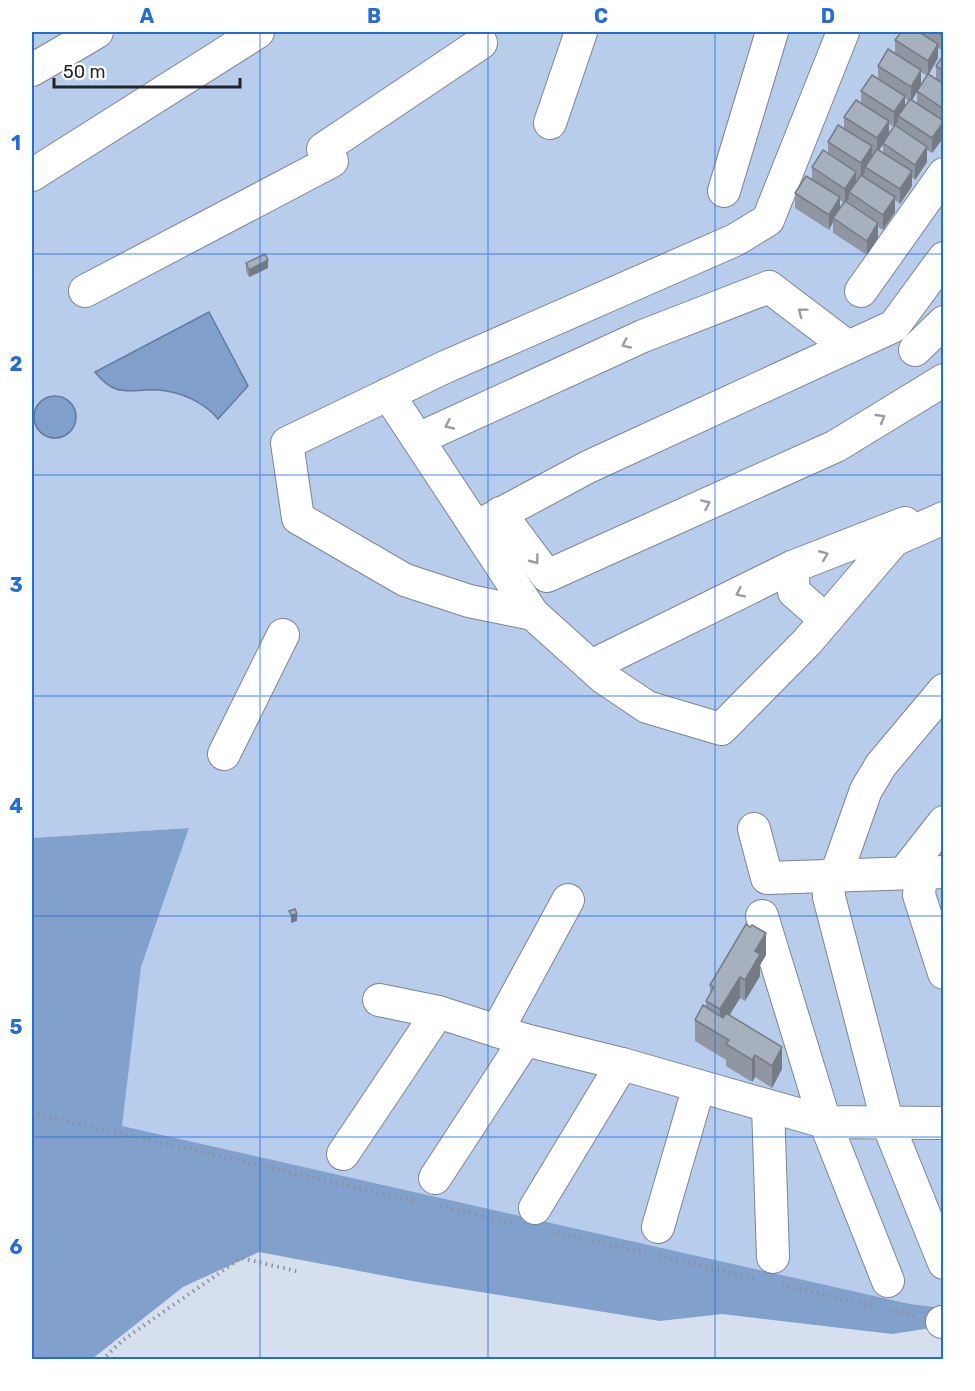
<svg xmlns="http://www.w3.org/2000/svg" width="975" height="1391" viewBox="0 0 975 1391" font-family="Rubik,sans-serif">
	<rect width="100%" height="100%" fill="#d6dfed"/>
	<path fill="#b8ccec" d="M32 32H943V1308L910 1304 121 1126 141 967 189 828 32 838Z"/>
	<path fill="#82a0cc" d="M189 828 141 967 122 1126 910 1304 943 1308 938 1327 892 1334 722 1314 660 1321 412 1281 259 1252 183 1287 92 1359 32 1360V838Z"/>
	<g fill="#819fcb" stroke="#647a9a" stroke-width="1.5">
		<path d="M209 312 248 386 218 419C204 402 181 392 159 390 131 388 117 400 95 372Z"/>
		<circle cx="55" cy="417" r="21"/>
	</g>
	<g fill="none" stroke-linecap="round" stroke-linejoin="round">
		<defs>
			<g id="minor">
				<path d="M843 32 768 220 735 240 443 368 287 443 298 518 405 580 469 601 533 614 604 678 647 707 721 729 807 642 894 540 944 518"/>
				<path d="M32 70 97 32"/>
				<path d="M550 123 581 32"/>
				<path d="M323 149 481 43"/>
				<path d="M32 175 258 32"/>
				<path d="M724 191 772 32"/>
				<path d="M85 291 332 161"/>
				<path d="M861 291 944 174"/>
				<path d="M915 350 944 322"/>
				<path d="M388 394 533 614"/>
				<path d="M418 439 643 336 769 287 848 347"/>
				<path d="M500 513 547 576 836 446 944 380"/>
				<path d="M476 527 588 467 894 326 944 258"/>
				<path d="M826 620 794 592 792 567 905 523"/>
				<path d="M591 666 792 567"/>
				<path d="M224 754 283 635"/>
				<path d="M754 829 767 878 944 872"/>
				<path d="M904 873 944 822"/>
				<path d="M921 873 919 895 944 973"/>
				<path d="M828 875 829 897 888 1124 944 1263"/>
				<path d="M836 875 866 790 881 765 944 690"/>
				<path d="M762 916 825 1122 888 1281"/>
				<path d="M379 1000 438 1012 525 1040 622 1064 825 1122 944 1123"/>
				<path d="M497 1031 568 900"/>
				<path d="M768 1106 773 1257"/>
				<path d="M343 1154 438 1012"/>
				<path d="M435 1178 525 1040"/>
				<path d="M535 1208 622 1064"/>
				<path d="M658 1227 699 1086"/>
				<path d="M942 1322H944"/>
			</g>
		</defs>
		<use href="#minor" stroke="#7d8591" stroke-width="34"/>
		<g stroke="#8a919b" stroke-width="4" stroke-dasharray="1.5 4.5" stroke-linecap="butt">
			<path d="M32 1113 418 1202"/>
			<path d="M440 1206 511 1223"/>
			<path d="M551 1232 646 1253"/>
			<path d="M659 1256 754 1278"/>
			<path d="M782 1285 874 1306"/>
			<path d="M890 1310 918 1317"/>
			<path d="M102 1360 123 1340 241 1258 300 1272"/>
		</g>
		<use href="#minor" stroke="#fff" stroke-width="32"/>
	</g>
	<g fill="#9097a3" fill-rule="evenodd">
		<path d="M923 32H944V51L938 48V58L929 74 936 79V66L944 54V137L932 153 927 150V162L915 180 912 177V186L900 204 895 200V212L883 230 878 227V238L867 255 833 233V222L829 230 795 208V193L812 179V167L828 153V142L844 129V117L861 103V91L878 78V66L895 54V40L923 34ZM921 72 927 76 921 85ZM917 92V103L912 100ZM905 98 909 101 905 106ZM889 124 894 127 889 134ZM883 145V153L879 150ZM840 200 844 203 840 209Z"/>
		<path d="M246 263 268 268 249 277 246 271Z"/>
		<path d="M766 955 760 965V976L745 1001 740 998 729 1015 782 1069 772 1088 755 1077 752 1082 726 1066V1060L695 1041V1020L706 1007V1001L710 995V985Z"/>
	</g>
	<g fill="#757b84">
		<path d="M938 44V58L928 76V61Z"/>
		<path d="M921 70V85L911 102V87Z"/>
		<path d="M905 96V111L898 116V121L894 127V112Z"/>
		<path d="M889 121V136L877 153V138Z"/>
		<path d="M944 122V137L932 153V138Z"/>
		<path d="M872 146V161L865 167V172L861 178V163Z"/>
		<path d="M927 147V162L915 180V165Z"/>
		<path d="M912 171V186L900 204V189Z"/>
		<path d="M856 172V187L849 192V198L845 204V189Z"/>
		<path d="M840 197V212L833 218V222L829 230V215Z"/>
		<path d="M895 197V212L883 230V215Z"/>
		<path d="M878 223V238L867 255V241Z"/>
		<path d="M268 260V268L249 277V270Z"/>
		<path d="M297 914V921L291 923V915Z"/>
		<path d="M766 933V955L760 965V976L745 1001V980L755 951Z"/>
		<path d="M740 977V998L720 1031V1009Z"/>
		<path d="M782 1047V1069L772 1088V1066Z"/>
		<path d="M755 1055V1077L752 1082V1060Z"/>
	</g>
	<g fill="#a7b0bd" stroke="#757b84" stroke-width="1.5">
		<path d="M901 32H919L938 44 928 61 895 40Z"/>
		<path d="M936 32H944V36Z"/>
		<path d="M888 49 921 70 911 87 878 66Z"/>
		<path d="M944 54V71L936 66Z"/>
		<path d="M928 74 944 84V109L917 91Z"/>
		<path d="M872 75 905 96 894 112 861 91Z"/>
		<path d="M910 99 944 121 932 138 898 116Z"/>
		<path d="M856 100 889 121 877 138 844 117Z"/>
		<path d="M838 125 872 146 861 163 828 142Z"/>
		<path d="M895 125 927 147 915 165 883 143Z"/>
		<path d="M877 149 912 171 900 189 865 167Z"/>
		<path d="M823 150 856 172 845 189 812 167Z"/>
		<path d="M861 175 895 197 883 215 849 192Z"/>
		<path d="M806 176 840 197 829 215 795 193Z"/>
		<path d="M845 201 878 223 867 241 833 218Z"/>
		<path d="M265 254 268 260 249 270 246 263Z"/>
		<path d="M295 909 297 914 291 915 289 911Z"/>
		<path d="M746 924 750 927 752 925 766 933 755 951 760 954 745 980 740 977 720 1009 706 1001 714 987 710 985Z"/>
		<path d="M703 1005 723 1018 726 1013 782 1047 772 1066 755 1055 752 1060 726 1044 729 1040 695 1020Z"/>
	</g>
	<defs><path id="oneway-chevron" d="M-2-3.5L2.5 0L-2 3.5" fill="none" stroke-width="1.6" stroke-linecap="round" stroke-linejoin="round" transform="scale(1.5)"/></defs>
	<g stroke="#9b9c9f">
		<use href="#oneway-chevron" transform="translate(802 312) rotate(-143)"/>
		<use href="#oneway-chevron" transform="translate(626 344) rotate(155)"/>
		<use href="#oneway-chevron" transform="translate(881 418) rotate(-31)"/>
		<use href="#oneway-chevron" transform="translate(449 425) rotate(155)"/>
		<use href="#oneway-chevron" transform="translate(706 504) rotate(-24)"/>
		<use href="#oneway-chevron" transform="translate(824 555) rotate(-22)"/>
		<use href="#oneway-chevron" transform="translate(535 560) rotate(53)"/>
		<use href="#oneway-chevron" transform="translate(740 593) rotate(154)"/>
	</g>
	<path fill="none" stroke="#236dd8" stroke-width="1.5" stroke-opacity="0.55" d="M260 32V1360M488 32V1360M715 32V1360M32 254H944M32 475H944M32 696H944M32 916H944M32 1137H944"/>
	<rect width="975" height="1391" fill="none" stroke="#ffffff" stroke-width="66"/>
	<path d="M54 78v9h186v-9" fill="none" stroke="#212429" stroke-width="3"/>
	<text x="63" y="78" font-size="18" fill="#212429" stroke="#ffffff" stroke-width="4.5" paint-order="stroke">50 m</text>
	<rect x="33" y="33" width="909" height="1325" fill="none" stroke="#236dd8" stroke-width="2"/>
	<g font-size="20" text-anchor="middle" font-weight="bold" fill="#236dd8">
		<text x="147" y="23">A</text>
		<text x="374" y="23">B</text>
		<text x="601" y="23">C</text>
		<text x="828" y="23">D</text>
		<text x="16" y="150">1</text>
		<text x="16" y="371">2</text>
		<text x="16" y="592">3</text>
		<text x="16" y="813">4</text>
		<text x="16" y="1034">5</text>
		<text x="16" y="1254">6</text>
	</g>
</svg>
